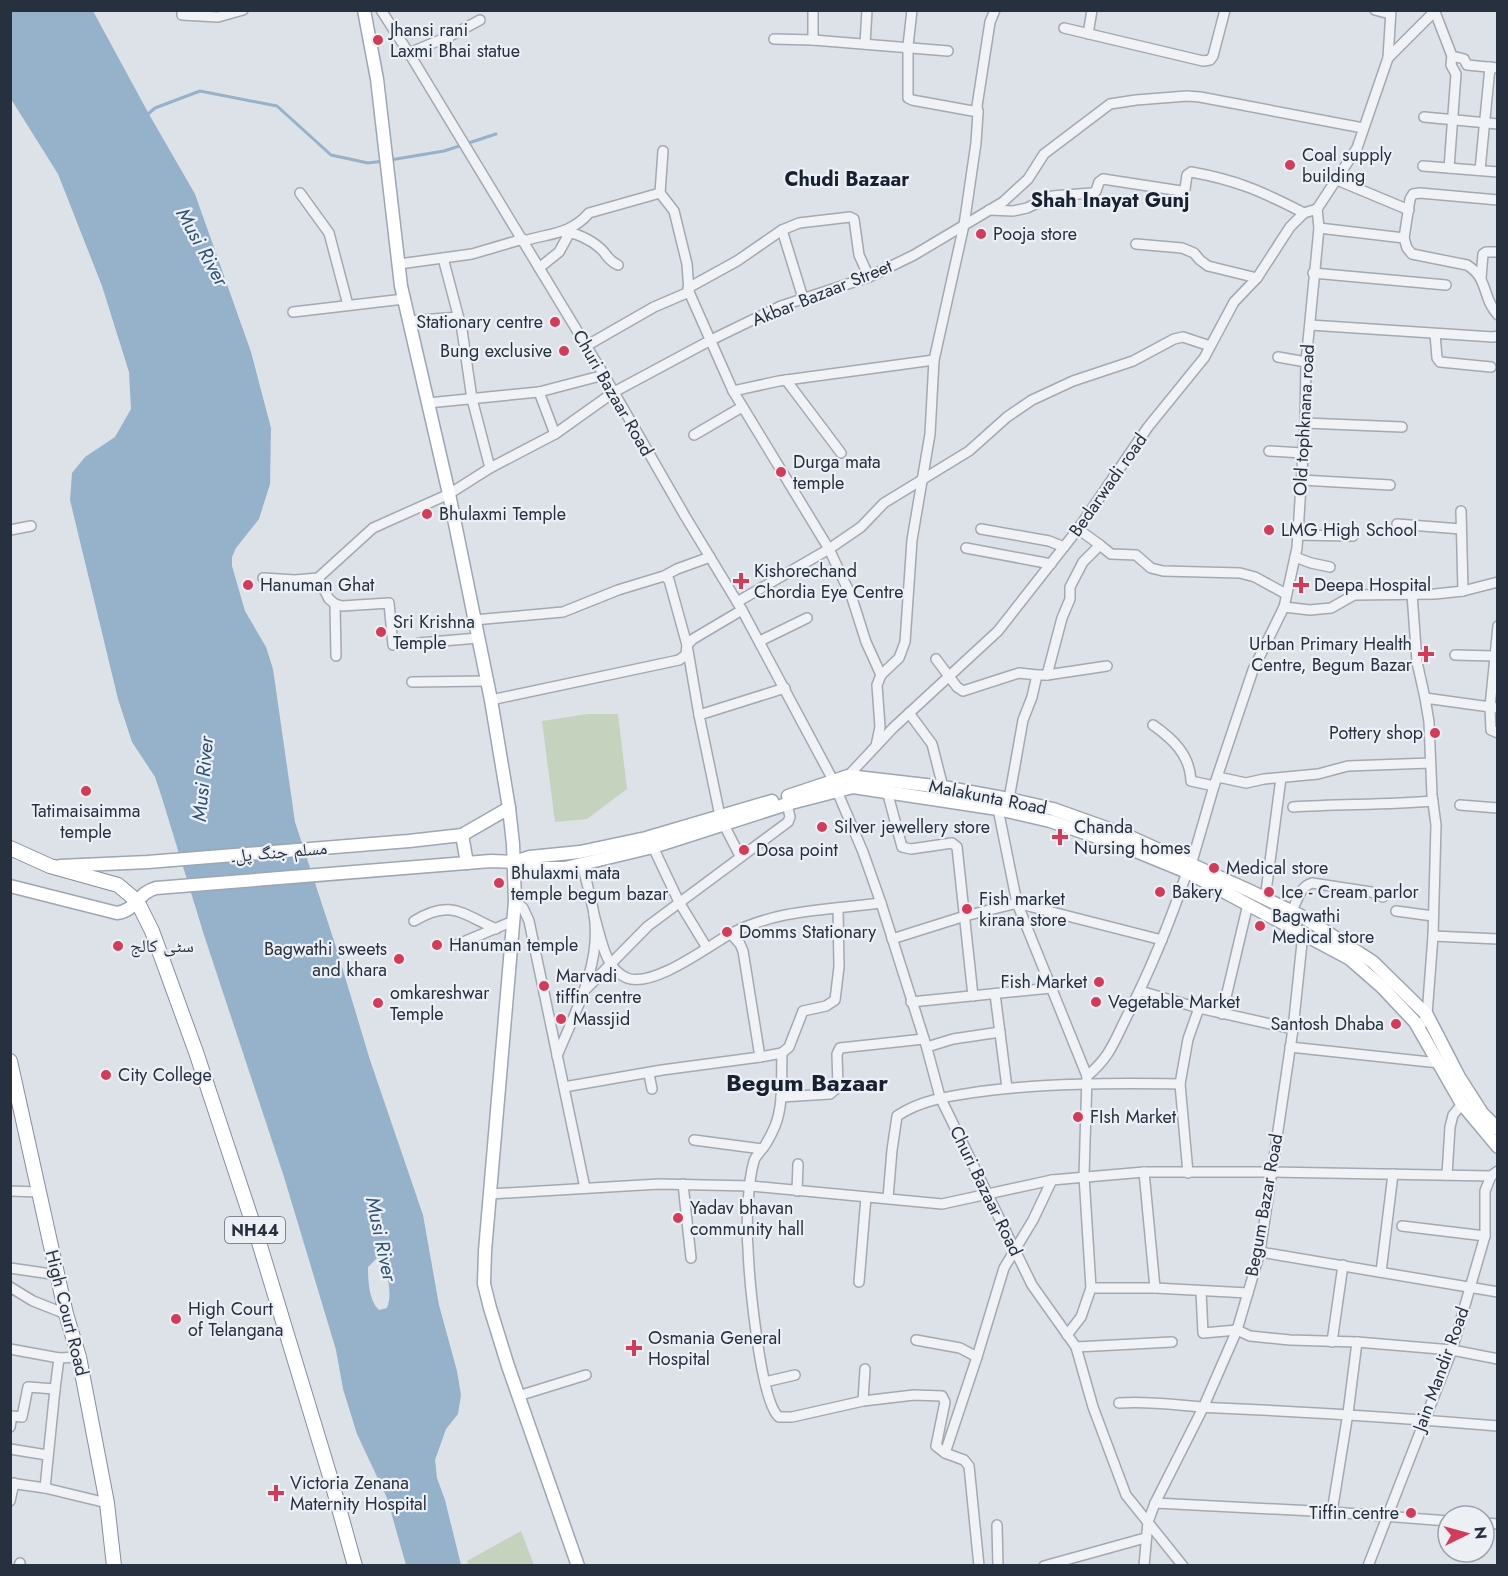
<svg xmlns="http://www.w3.org/2000/svg" width="1508" height="1576" viewBox="0 0 1508 1576" font-family="Jost,'Noto Naskh Arabic',sans-serif">
	<rect width="100%" height="100%" fill="#dde2e8"/>
	<g fill="#c4d2be">
		<path d="M588 714H618L627 789 587 819 555 822 542 721Z"/>
		<path d="M521 1531 534 1565H469L467 1561Z"/>
	</g>
	<path fill="#96b1ca" fill-rule="evenodd" d="M11 11H93L150 116 195 194 251 352 271 428 270 484 259 519 236 548 232 557V566L245 611 266 647 273 669 295 822 336 947 370 1060 423 1215 439 1305 457 1371 461 1395 458 1414 446 1429 435 1460 437 1478 445 1500 461 1565H406L387 1498 357 1434 343 1389 336 1350 284 1177 204 935 162 798 155 777 132 742 118 699 70 500 72 473 85 457 115 437 131 409 129 372 102 286 58 174 11 99ZM377 1258 381 1259C387 1273 393 1293 387 1308L379 1310C369 1301 368 1280 368 1267Z"/>
	<g fill="none" stroke-linecap="round" stroke-linejoin="round">
		<g stroke="#96b1ca" stroke-width="3">
			<path d="M147 115 155 108 200 91 277 106 331 155 368 163 384 161"/>
			<path d="M390 160 444 151 496 134"/>
		</g>
		<defs>
			<g id="minor">
				<path d="M182 10V15L218 17 243 10"/>
				<path d="M381 10 412 58 604 375 685 516 742 610 834 782"/>
				<path d="M813 10V40"/>
				<path d="M912 10 908 46V98L912 100 978 112"/>
				<path d="M1375 10 1390 14"/>
				<path d="M1435 12 1452 56 1464 59 1467 65 1498 68"/>
				<path d="M1064 28 1203 61 1210 60 1213 56 1225 10"/>
				<path d="M1088 34 1092 10"/>
				<path d="M774 39 813 40 948 51"/>
				<path d="M865 44 867 10"/>
				<path d="M409 53 450 36 480 20"/>
				<path d="M1388 58 1391 10"/>
				<path d="M1424 117 1498 124"/>
				<path d="M663 151 660 193 674 211 687 264 689 292 733 391 829 549 852 598 866 642 881 675 877 685 880 727 876 746"/>
				<path d="M1423 166 1498 172"/>
				<path d="M1449 168 1456 74 1451 65 1452 56"/>
				<path d="M1480 170 1490 67"/>
				<path d="M1337 180 1409 210"/>
				<path d="M300 193 329 233 348 305"/>
				<path d="M1317 209 1357 148 1388 58 1436 10"/>
				<path d="M989 210 1013 211 1027 208 1052 196 1092 193 1096 191 1099 182 1103 179 1181 191 1185 189 1187 175 1191 172C1237 180 1263 192 1304 213"/>
				<path d="M1319 228 1404 238 1407 248 1412 254 1467 265C1489 278 1482 299 1498 315"/>
				<path d="M782 230 803 298"/>
				<path d="M563 232C575 232 591 240 600 248 608 255 606 259 618 265"/>
				<path d="M1404 238 1410 199 1413 194 1420 193 1498 200"/>
				<path d="M524 241C549 233 570 235 589 213L660 193"/>
				<path d="M1136 244 1182 248 1194 253 1200 260 1208 266 1257 278"/>
				<path d="M443 258 462 330 472 399 490 468"/>
				<path d="M399 264 472 254 523 239"/>
				<path d="M539 268 559 252 570 232"/>
				<path d="M1313 273 1446 285"/>
				<path d="M1481 278 1483 254 1486 252H1498"/>
				<path d="M688 288 737 261 782 230 799 223 850 217 854 219 859 255 869 277"/>
				<path d="M293 312 404 299"/>
				<path d="M409 321 458 317"/>
				<path d="M1310 325 1493 337 1498 336"/>
				<path d="M1435 334 1437 358 1440 362 1491 367"/>
				<path d="M586 346 654 307 689 292"/>
				<path d="M1278 357 1306 362"/>
				<path d="M786 380 841 453"/>
				<path d="M733 391 779 381 934 360"/>
				<path d="M539 392 555 434"/>
				<path d="M428 403 539 392 604 375"/>
				<path d="M1305 423 1402 427"/>
				<path d="M694 435 742 407"/>
				<path d="M1269 451 1302 453"/>
				<path d="M1301 480 1390 485"/>
				<path d="M1461 511 1463 591"/>
				<path d="M1397 524 1461 529"/>
				<path d="M981 529 1049 541 1064 547"/>
				<path d="M1078 529 1100 545"/>
				<path d="M10 530 31 526"/>
				<path d="M1297 535 1353 536"/>
				<path d="M966 548 1051 564"/>
				<path d="M1295 557 1311 563 1330 567"/>
				<path d="M664 576 677 569 710 557"/>
				<path d="M263 578 295 580 318 578 373 528 449 494 490 468 555 434 614 392 711 340 781 306 869 277 914 255 1003 202 1028 179 1044 154 1110 104 1136 100 1187 96 1200 97 1363 128"/>
				<path d="M318 578 329 599 335 604 336 656"/>
				<path d="M1412 594 1417 662 1425 698"/>
				<path d="M737 602 829 549 861 527 884 503 969 451 1007 417 1032 400 1073 381 1133 361 1174 339 1183 337 1210 346"/>
				<path d="M335 604 342 606 389 603 393 645"/>
				<path d="M1284 607 1310 610 1331 608 1354 595 1435 594 1463 591 1498 582"/>
				<path d="M474 620 563 612 618 590 664 576 669 580 687 645 699 715 720 816"/>
				<path d="M1498 626 1490 707 1498 708"/>
				<path d="M760 641 807 618"/>
				<path d="M419 643 478 638"/>
				<path d="M1455 655 1494 656"/>
				<path d="M936 659 957 687 963 691 1019 673 1037 675"/>
				<path d="M1107 666 1047 675 1062 618 1070 599V587L1083 562 1100 545 1111 554 1136 555 1151 568 1163 571 1240 573 1255 577 1286 594"/>
				<path d="M881 675 899 658 905 642 912 540 930 434 934 360 964 225 976 143 978 112 977 106 990 22 995 10"/>
				<path d="M412 682 487 681"/>
				<path d="M491 700 679 660 686 655 687 645 693 639 742 610"/>
				<path d="M909 713 932 744 943 787"/>
				<path d="M699 715 785 688"/>
				<path d="M1153 725C1173 739 1190 755 1191 781L1214 786"/>
				<path d="M848 776 893 728 998 631 1078 529 1148 427 1204 358 1234 302 1257 278 1290 227 1304 213 1317 209"/>
				<path d="M1218 777 1246 783 1264 779 1318 774 1348 766 1430 763"/>
				<path d="M837 791 863 852 881 903 926 1045 940 1097 1032 1285 1076 1347 1093 1407 1126 1495 1183 1566"/>
				<path d="M887 791 902 847 911 849 952 843 957 847 973 996"/>
				<path d="M1009 799 1023 720 1032 697 1037 675H1047"/>
				<path d="M997 804 1017 903 1087 1076 1084 1176 1091 1288 1081 1317 1067 1335"/>
				<path d="M1460 805 1498 808"/>
				<path d="M1293 807C1340 804 1386 805 1433 801"/>
				<path d="M724 825 740 856"/>
				<path d="M653 847 679 902 707 948"/>
				<path d="M1191 865 1214 786 1253 670 1284 607 1297 548 1305 423 1306 362 1319 228 1317 209"/>
				<path d="M1265 899 1281 778"/>
				<path d="M515 901 523 908 529 921 585 1188"/>
				<path d="M1396 911 1433 916"/>
				<path d="M1291 912C1298 901 1299 887 1312 883L1371 892 1383 897"/>
				<path d="M594 915C601 936 604 969 627 978 653 988 707 947 730 934 778 909 828 910 881 903"/>
				<path d="M414 921C450 899 461 913 496 929"/>
				<path d="M1433 936 1498 939"/>
				<path d="M892 939 965 916 1017 903 1162 940"/>
				<path d="M456 945 513 921"/>
				<path d="M584 991 648 926 788 822 790 817 787 804"/>
				<path d="M1140 991 1199 1008 1293 1029"/>
				<path d="M995 994 1007 1088"/>
				<path d="M911 1002 1051 988"/>
				<path d="M1222 1014 1248 904"/>
				<path d="M1419 1029 1427 1015 1433 936 1436 825 1432 795 1429 722 1425 698 1490 707 1491 730 1498 733"/>
				<path d="M927 1047 953 1039 1000 1032"/>
				<path d="M1290 1047 1439 1063"/>
				<path d="M782 1053 789 1047 803 1011 826 1006 835 1000 839 967 838 908"/>
				<path d="M557 1056C575 1012 602 964 594 914 591 897 586 880 582 864"/>
				<path d="M760 1057 782 1053C781 1076 784 1104 775 1126 773 1131 770 1137 767 1142 764 1149 756 1154 754 1161 748 1181 746 1226 748 1248 749 1276 760 1402 779 1417H792L863 1401 914 1395 942 1396 945 1402 936 1446 945 1453"/>
				<path d="M649 1074 652 1089"/>
				<path d="M1087 1076C1110 1057 1114 1042 1127 1016 1151 969 1170 922 1187 872"/>
				<path d="M564 1087 662 1070 760 1057 743 951 740 944 731 934"/>
				<path d="M781 1097 830 1094 838 1087 837 1054 840 1048 924 1039"/>
				<path d="M694 1140 762 1149"/>
				<path d="M1144 1172 1155 1288"/>
				<path d="M1188 1173 1180 1084 1188 1039 1199 1008"/>
				<path d="M1447 1175 1450 1127 1453 1115 1462 1104"/>
				<path d="M683 1184 691 1258"/>
				<path d="M10 1191 39 1192"/>
				<path d="M797 1191 798 1164"/>
				<path d="M490 1194 659 1184 751 1186 942 1204 1052 1180 1144 1172H1271L1491 1176"/>
				<path d="M888 1198 892 1150 897 1116C920 1100 950 1096 977 1092 1044 1083 1112 1083 1180 1084"/>
				<path d="M1402 1226 1485 1236"/>
				<path d="M1260 1252 1498 1292"/>
				<path d="M10 1268 58 1275"/>
				<path d="M1381 1272 1393 1174"/>
				<path d="M859 1282 866 1197"/>
				<path d="M10 1287 33 1301 66 1314"/>
				<path d="M1091 1288H1155L1248 1293"/>
				<path d="M1201 1291 1203 1333 1237 1330 1250 1336 1290 1340 1357 1342 1452 1350 1498 1359"/>
				<path d="M916 1340 960 1348 977 1357"/>
				<path d="M1332 1342 1343 1265"/>
				<path d="M1076 1347 1172 1342"/>
				<path d="M10 1349 59 1358 79 1357"/>
				<path d="M765 1382 795 1375"/>
				<path d="M518 1396 586 1375"/>
				<path d="M863 1401 865 1369"/>
				<path d="M1119 1403C1153 1400 1186 1407 1219 1408 1312 1412 1405 1418 1498 1426"/>
				<path d="M10 1427 12 1416 22 1417 28 1387 55 1389 59 1358"/>
				<path d="M10 1449 47 1455"/>
				<path d="M10 1483 45 1488 107 1503"/>
				<path d="M45 1488 55 1389"/>
				<path d="M10 1501 14 1483"/>
				<path d="M1155 1503 1332 1512 1448 1521"/>
				<path d="M1332 1512 1348 1413 1357 1342"/>
				<path d="M1484 1523 1498 1524"/>
				<path d="M997 1525 998 1566"/>
				<path d="M19 1566 20 1563"/>
				<path d="M979 1566 969 1466 964 1460 945 1453 977 1357 1004 1268 1033 1220 1052 1180"/>
				<path d="M1044 1566 1145 1538"/>
				<path d="M1144 1566 1148 1522 1155 1503 1203 1408 1237 1330 1260 1252 1293 1029 1303 933"/>
				<path d="M1368 1566 1452 1350 1485 1236V1191L1491 1176 1498 1171"/>
			</g>
			<g id="major">
				<path d="M364 10 377 79 401 286 449 494 491 700 509 808 513 844 515 901 485 1251 484 1284 490 1308 508 1366 578 1566"/>
				<path d="M788 796 848 776 943 787 1009 799 1053 809 1126 835 1250 891 1305 918 1373 962 1427 1015 1459 1077 1482 1113 1498 1129"/>
				<path d="M462 835 467 863"/>
				<path d="M514 862 530 857 580 852 646 838 772 801"/>
				<path d="M60 866 148 862 409 841 462 835 509 808"/>
				<path d="M10 886 117 913C137 910 137 893 156 888L491 861 514 862 532 868H565L653 847 787 804 853 787 998 809 1050 821 1126 847 1187 872 1350 959 1382 987 1415 1022 1462 1104 1498 1147"/>
			</g>
			<g id="highway">
				<path d="M10 848 50 866 118 885 137 901 152 931 196 1052 258 1239 332 1483 355 1566"/>
				<path d="M10 1061 66 1314 79 1357 107 1503 114 1566"/>
			</g>
		</defs>
		<use href="#minor" stroke="#a2a9b2" stroke-width="12"/>
		<use href="#major" stroke="#9ca6b4" stroke-width="15"/>
		<use href="#highway" stroke="#848f9f" stroke-width="16"/>
		<use href="#minor" stroke="#f0f2f6" stroke-width="9"/>
		<use href="#major" stroke="#fff" stroke-width="12"/>
		<use href="#highway" stroke="#fff" stroke-width="14"/>
	</g>
	<g fill="#d43b58" stroke="#ecf0f5" stroke-width="2">
		<circle cx="378" cy="40" r="6"/>
		<circle cx="1290" cy="165" r="6"/>
		<circle cx="981" cy="234" r="6"/>
		<circle cx="555" cy="322" r="6"/>
		<circle cx="564" cy="351" r="6"/>
		<circle cx="781" cy="472" r="6"/>
		<circle cx="427" cy="514" r="6"/>
		<circle cx="1269" cy="530" r="6"/>
		<path d="M738 572h6v6h6v6h-6v6h-6v-6h-6v-6h6z"/>
		<circle cx="248" cy="585" r="6"/>
		<path d="M1298 576h6v6h6v6h-6v6h-6v-6h-6v-6h6z"/>
		<circle cx="381" cy="632" r="6"/>
		<path d="M1423 645h6v6h6v6h-6v6h-6v-6h-6v-6h6z"/>
		<circle cx="1435" cy="733" r="6"/>
		<circle cx="86" cy="791" r="6"/>
		<circle cx="822" cy="827" r="6"/>
		<path d="M1057 828h6v6h6v6h-6v6h-6v-6h-6v-6h6z"/>
		<circle cx="744" cy="850" r="6"/>
		<circle cx="1214" cy="868" r="6"/>
		<circle cx="499" cy="883" r="6"/>
		<circle cx="1160" cy="892" r="6"/>
		<circle cx="1269" cy="892" r="6"/>
		<circle cx="967" cy="909" r="6"/>
		<circle cx="1260" cy="926" r="6"/>
		<circle cx="727" cy="932" r="6"/>
		<circle cx="437" cy="945" r="6"/>
		<circle cx="118" cy="946" r="6"/>
		<circle cx="399" cy="959" r="6"/>
		<circle cx="1099" cy="982" r="6"/>
		<circle cx="544" cy="986" r="6"/>
		<circle cx="1096" cy="1002" r="6"/>
		<circle cx="378" cy="1003" r="6"/>
		<circle cx="561" cy="1019" r="6"/>
		<circle cx="1396" cy="1024" r="6"/>
		<circle cx="106" cy="1075" r="6"/>
		<circle cx="1078" cy="1117" r="6"/>
		<circle cx="678" cy="1218" r="6"/>
		<circle cx="176" cy="1319" r="6"/>
		<path d="M631 1339h6v6h6v6h-6v6h-6v-6h-6v-6h6z"/>
		<path d="M273 1484h6v6h6v6h-6v6h-6v-6h-6v-6h6z"/>
		<circle cx="1411" cy="1513" r="6"/>
	</g>
	<g text-anchor="middle" dominant-baseline="central" stroke-width="4.5" stroke-linejoin="round" paint-order="stroke">
		<rect fill="#ecf0f5" stroke="#616a76" stroke-width="1.5" x="225" y="1217" width="60" height="26" rx="4.5"/>
		<g font-size="16" font-weight="bold" fill="#26303f">
			<text x="255" y="1230">NH44</text>
		</g>
		<g font-size="18" fill="#26303f" stroke="#ecf0f5" text-anchor="start">
			<text x="390" y="30">Jhansi rani<tspan x="390" dy="21">Laxmi Bhai statue</tspan></text>
			<text x="1302" y="155">Coal supply<tspan x="1302" dy="21">building</tspan></text>
			<text x="993" y="234">Pooja store</text>
			<text x="543" y="322" text-anchor="end">Stationary centre</text>
			<text x="552" y="351" text-anchor="end">Bung exclusive</text>
			<text x="793" y="462">Durga mata<tspan x="793" dy="21">temple</tspan></text>
			<text x="439" y="514">Bhulaxmi Temple</text>
			<text x="1281" y="530">LMG High School</text>
			<text x="754" y="571">Kishorechand<tspan x="754" dy="21">Chordia Eye Centre</tspan></text>
			<text x="260" y="585">Hanuman Ghat</text>
			<text x="1314" y="585">Deepa Hospital</text>
			<text x="393" y="622">Sri Krishna<tspan x="393" dy="21">Temple</tspan></text>
			<text x="1412" y="644" text-anchor="end">Urban Primary Health<tspan x="1412" dy="21">Centre, Begum Bazar</tspan></text>
			<text x="1423" y="733" text-anchor="end">Pottery shop</text>
			<text x="86" y="811" text-anchor="middle">Tatimaisaimma<tspan x="86" dy="21">temple</tspan></text>
			<text x="834" y="827">Silver jewellery store</text>
			<text x="1074" y="827">Chanda<tspan x="1074" dy="21">Nursing homes</tspan></text>
			<text x="756" y="850">Dosa point</text>
			<text x="1226" y="868">Medical store</text>
			<text x="511" y="873">Bhulaxmi mata<tspan x="511" dy="21">temple begum bazar</tspan></text>
			<text x="1172" y="892">Bakery</text>
			<text x="1281" y="892">Ice - Cream parlor</text>
			<text x="979" y="899">Fish market<tspan x="979" dy="21">kirana store</tspan></text>
			<text x="1272" y="916">Bagwathi<tspan x="1272" dy="21">Medical store</tspan></text>
			<text x="739" y="932">Domms Stationary</text>
			<text x="449" y="945">Hanuman temple</text>
			<text x="130" y="946">سٹی کالج</text>
			<text x="387" y="949" text-anchor="end">Bagwathi sweets<tspan x="387" dy="21">and khara</tspan></text>
			<text x="556" y="976">Marvadi<tspan x="556" dy="21">tiffin centre</tspan></text>
			<text x="1087" y="982" text-anchor="end">Fish Market</text>
			<text x="390" y="993">omkareshwar<tspan x="390" dy="21">Temple</tspan></text>
			<text x="1108" y="1002">Vegetable Market</text>
			<text x="573" y="1019">Massjid</text>
			<text x="1384" y="1024" text-anchor="end">Santosh Dhaba</text>
			<text x="118" y="1075">City College</text>
			<text x="1090" y="1117">FIsh Market</text>
			<text x="690" y="1208">Yadav bhavan<tspan x="690" dy="21">community hall</tspan></text>
			<text x="188" y="1309">High Court<tspan x="188" dy="21">of Telangana</tspan></text>
			<text x="648" y="1338">Osmania General<tspan x="648" dy="21">Hospital</tspan></text>
			<text x="290" y="1483">Victoria Zenana<tspan x="290" dy="21">Maternity Hospital</tspan></text>
			<text x="1399" y="1513" text-anchor="end">Tiffin centre</text>
		</g>
		<g font-size="18" fill="#26303f" stroke="#ecf0f5">
			<text transform="translate(822 293) rotate(-22)">Akbar Bazaar Street</text>
			<text transform="translate(613 393) rotate(60)">Churi Bazaar Road</text>
			<text transform="translate(1304 420) rotate(-87)">Old tophknana road</text>
			<text transform="translate(1108 485) rotate(-55)">Bedarwadi road</text>
			<text transform="translate(988 797) rotate(11)">Malakunta Road</text>
			<text transform="translate(279 852) rotate(-5)">مسلم جنگ پل۔</text>
			<text transform="translate(986 1191) rotate(64)">Churi Bazaar Road</text>
			<text transform="translate(1264 1205) rotate(-80)">Begum Bazar Road</text>
			<text transform="translate(67 1313) rotate(76)">High Court Road</text>
			<text transform="translate(1441 1369) rotate(-70)">Jain Mandir Road</text>
		</g>
		<g font-size="20" font-weight="bold" fill="#18212f" stroke="#ecf0f5">
			<text x="847" y="179">Chudi Bazaar</text>
			<text x="1110" y="200">Shah Inayat Gunj</text>
		</g>
		<g font-size="20" font-style="italic" fill="#2e5174" stroke="#ecf0f5">
			<text transform="translate(202 247) rotate(61)">Musi River</text>
			<text transform="translate(203 779) rotate(-85)">Musi River</text>
			<text transform="translate(381 1239) rotate(78)">Musi River</text>
		</g>
		<g font-size="24" font-weight="bold" fill="#18212f" stroke="#ecf0f5">
			<text x="807" y="1082">Begum Bazaar</text>
		</g>
	</g>
	<rect width="1508" height="1576" fill="none" stroke="#26303f" stroke-width="24"/>
	<g transform="translate(1466 1534) rotate(85)"><circle r="28" fill="#ecf0f5" stroke="#9da3ac" stroke-width="1.5"/>
	<path d="M0-4.5L10 22L0 15L-10 22Z" fill="#d43b58"/>
	<text y="-9" font-size="16" font-weight="bold" text-anchor="middle" fill="#26303f">N</text>
	</g>
</svg>
